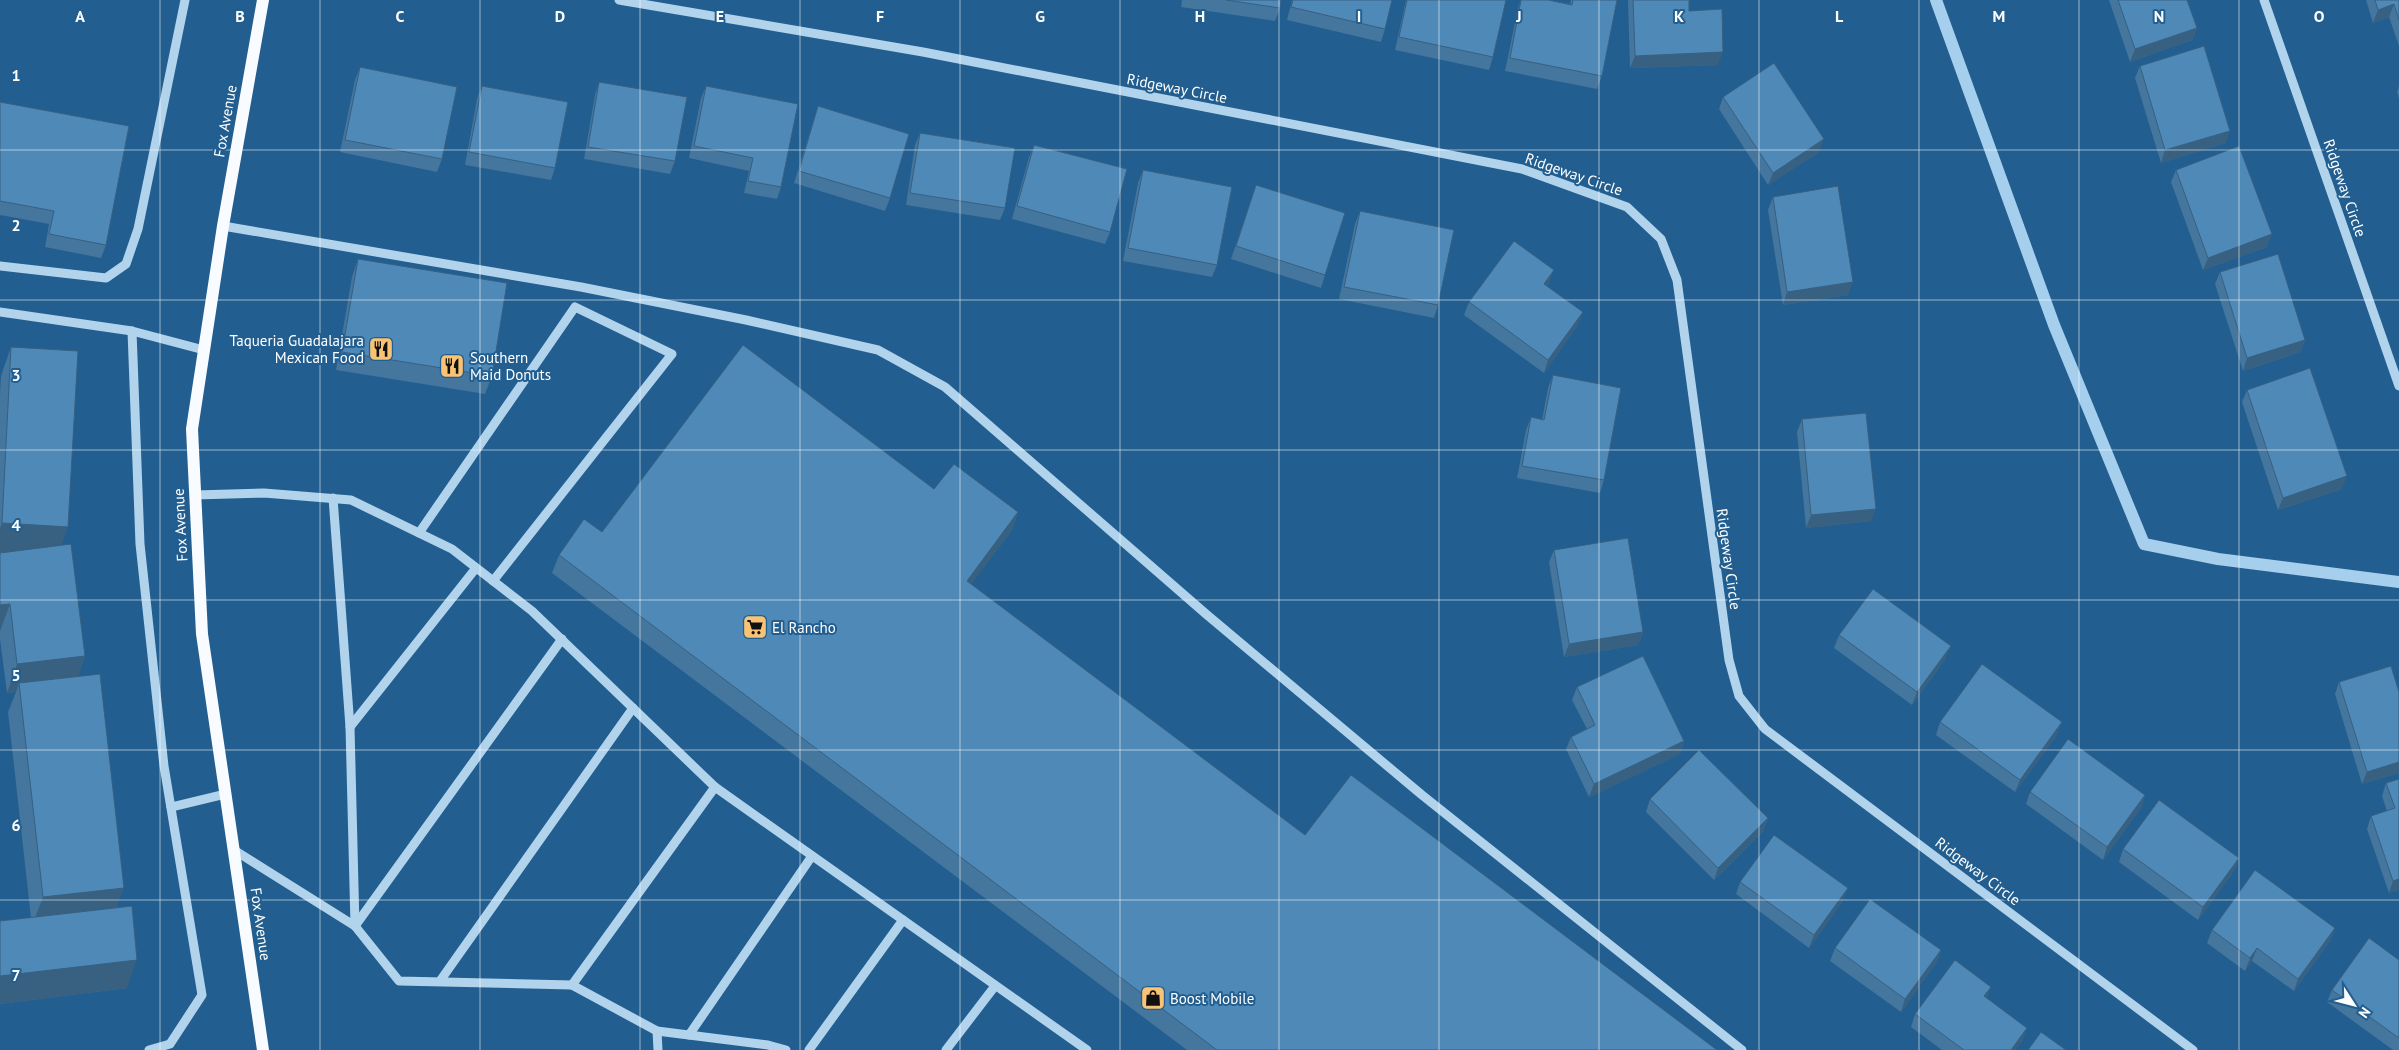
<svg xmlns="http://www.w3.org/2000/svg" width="2399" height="1050" viewBox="0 0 2399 1050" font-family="'PT Sans',sans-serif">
	<rect width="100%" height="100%" fill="#225e8f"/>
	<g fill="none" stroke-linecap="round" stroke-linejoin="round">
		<path stroke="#a6cfed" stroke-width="12" d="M1936 0 2054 325 2144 544 2218 559 2399 582"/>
		<g stroke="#b2d3ec" stroke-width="9">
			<path d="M619 0 923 52 1522 169 1627 207 1661 239 1677 280 1729 660 1739 696 1765 729 2193 1050"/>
			<path d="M2264 0 2399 386"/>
			<path d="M223 226 581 287 746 320 878 350 945 387 1206 614 1422 795 1742 1050"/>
			<path d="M0 266 106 278 126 264 138 229 185 0"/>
			<path d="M0 312 132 331 204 350"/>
			<path d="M132 331 140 544 164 766 202 995 170 1044 149 1050"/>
			<path d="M195 495 264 493 351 500 452 549 532 611 715 787 1087 1050"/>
			<path d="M333 498 350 727 355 926"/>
			<path d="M419 533 575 307 672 354 493 581"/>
			<path d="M350 727 476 568"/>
			<path d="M171 807 225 794"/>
			<path d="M234 850 355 926 399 981 572 985 657 1031 768 1045 786 1050"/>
			<path d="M355 926 562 639"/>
			<path d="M440 981 633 708"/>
			<path d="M572 985 715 787"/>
			<path d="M657 1031 658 1050"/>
			<path d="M689 1035 812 856"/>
			<path d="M809 1050 903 920"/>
			<path d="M946 1050 995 986"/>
		</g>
		<path stroke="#f8fbff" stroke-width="12" d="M263 0 223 226 192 429 202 634 263 1050"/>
	</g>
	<g fill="#44769e">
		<path d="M1182 0H1281L1280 8 1275 21 1181 7Z"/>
		<path d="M1292 0H1392L1385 29 1381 42 1287 20Z"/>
		<path d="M1406 0H1506L1493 57 1489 70 1395 50Z"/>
		<path d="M1521 0H1548L1570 4 1571 0H1617L1602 76 1597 89 1505 71 1518 8Z"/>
		<path d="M1628 0H1689V11L1718 65 1630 68Z"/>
		<path d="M2109 0H2187L2197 28 2192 40 2130 62Z"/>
		<path d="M2366 0H2399V46L2389 17 2373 23Z"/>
		<path d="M2140 66 2226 143 2161 163 2135 78Z"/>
		<path d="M360 67 442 159 437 172 340 152 355 80Z"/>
		<path d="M599 82 675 161 670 174 584 159 595 95Z"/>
		<path d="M482 86 555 168 551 180 465 165 477 99Z"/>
		<path d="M706 86 781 187 777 199 744 193 749 171 689 158 701 98Z"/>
		<path d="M2399 86V99L2397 92Z"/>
		<path d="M1723 97 1819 152 1768 185 1719 109Z"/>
		<path d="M0 102 106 245 101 258 45 247 49 224 0 215Z"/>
		<path d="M818 106 890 198 885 211 794 183 814 119Z"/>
		<path d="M920 133 1005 208 1000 220 906 205 915 145Z"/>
		<path d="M1034 145 1110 232 1105 244 1012 219 1029 157Z"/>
		<path d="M1143 170 1217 265 1212 277 1123 261 1138 183Z"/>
		<path d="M2176 170 2267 247 2203 270 2171 182Z"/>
		<path d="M1256 185 1325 275 1321 288 1231 259Z"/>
		<path d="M1773 197 1848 295 1783 305 1768 210Z"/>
		<path d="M1360 211 1438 305 1434 318 1339 299 1355 224Z"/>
		<path d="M358 259 492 376 485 394 336 370 352 277Z"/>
		<path d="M2220 272 2305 340 2300 352 2243 371 2215 284Z"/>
		<path d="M1549 283 1547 286 1578 325 1544 373 1464 315 1469 302Z"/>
		<path d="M11 347 62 545 85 656 78 676 117 908 127 988 0 1004V921L31 918 8 712 16 692 7 693 0 639V393L1 376Z"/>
		<path d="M1553 375 1604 480 1600 493 1517 478 1526 430 1531 417 1542 420 1548 388Z"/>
		<path d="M2247 390 2342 489 2278 510 2242 402Z"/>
		<path d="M1802 419 1871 521 1806 528 1797 432Z"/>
		<path d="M934 489 1018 512 1012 530 971 584 1305 835 1717 1050H1187L552 573 559 555 602 532Z"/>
		<path d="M1554 550 1643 632 1638 645 1564 657 1549 562Z"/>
		<path d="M1839 635 1946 658 1912 705 1834 648Z"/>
		<path d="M2339 682 2399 692V773L2362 784 2335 694Z"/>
		<path d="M1577 687 1684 741 1680 754 1589 797 1566 749 1571 737 1587 729 1572 700Z"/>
		<path d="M1940 722 2057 735 2015 792 1936 735Z"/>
		<path d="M2399 779V890L2389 893 2367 829 2371 816 2387 811 2382 796 2386 783Z"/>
		<path d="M2030 792 2145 795 2141 808 2103 860 2026 804Z"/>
		<path d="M1650 799 1768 818 1763 831 1714 880 1646 812Z"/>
		<path d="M2123 849 2239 858 2234 871 2198 920 2119 862Z"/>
		<path d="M1740 882 1843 901 1809 948 1736 894Z"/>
		<path d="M2335 928 2330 941 2294 991 2252 961 2245 971 2207 943 2212 930Z"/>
		<path d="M1835 948 1941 950 1936 963 1901 1012 1830 961Z"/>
		<path d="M2399 960V1050H2393L2327 1002 2332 990Z"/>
		<path d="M1987 998 2023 1040 2015 1050H1942L1911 1027 1915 1014Z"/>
	</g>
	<g fill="#376081">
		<path d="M2394 4 2389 17 2373 23 2378 10Z"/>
		<path d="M2197 28 2192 40 2130 62 2135 49Z"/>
		<path d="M1723 52 1718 65 1630 68 1635 56Z"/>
		<path d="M2230 131 2226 143 2161 163 2165 150Z"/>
		<path d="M1824 139 1819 152 1768 185 1773 173Z"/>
		<path d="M2272 234 2267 247 2203 270 2208 258Z"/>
		<path d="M1554 270 1549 283 1539 296 1544 284Z"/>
		<path d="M1853 282 1848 295 1783 305 1787 292Z"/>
		<path d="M1583 312 1578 325 1544 373 1548 360Z"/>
		<path d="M2305 340 2300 352 2243 371 2247 358Z"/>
		<path d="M2347 476 2342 489 2278 510 2283 498Z"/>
		<path d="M1876 509 1871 521 1806 528 1811 515Z"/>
		<path d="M1018 512 1012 530 960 599 967 581Z"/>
		<path d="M2 523 68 527 58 556 0 552V528Z"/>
		<path d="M10 604 0 631V605Z"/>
		<path d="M1643 632 1638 645 1564 657 1569 644Z"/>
		<path d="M1951 646 1946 658 1912 705 1917 692Z"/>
		<path d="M85 656 75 685 19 683 16 692 7 693 17 664Z"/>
		<path d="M2062 722 2057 735 2015 792 2020 780Z"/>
		<path d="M1684 741 1680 754 1589 797 1594 784Z"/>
		<path d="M2399 762V773L2362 784 2367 772Z"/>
		<path d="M2145 795 2141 808 2103 860 2107 847Z"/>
		<path d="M1768 818 1763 831 1714 880 1718 868Z"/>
		<path d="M2239 858 2234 871 2198 920 2203 907Z"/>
		<path d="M2399 879V890L2389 893 2393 881Z"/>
		<path d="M124 888 113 917 32 926 43 897Z"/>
		<path d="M1848 888 1843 901 1809 948 1814 935Z"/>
		<path d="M2335 928 2330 941 2294 991 2298 979Z"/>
		<path d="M2257 948 2252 961 2245 971 2250 958Z"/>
		<path d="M1941 950 1936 963 1901 1012 1905 999Z"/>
		<path d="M137 960 127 988 0 1004V976Z"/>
		<path d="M1991 987 1987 999 1984 996Z"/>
		<path d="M2027 1028 2023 1040 2015 1050H2011Z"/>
	</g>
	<g fill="#4f89b8" stroke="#376081">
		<path d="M1226 0H1281L1280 8Z"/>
		<path d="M1293 0H1392L1385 29 1291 7Z"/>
		<path d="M1407 0H1506L1493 57 1399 37Z"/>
		<path d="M1521 0H1548L1572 5 1573 0H1617L1602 76 1510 58Z"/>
		<path d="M1633 0H1689V11L1722 9 1723 52 1635 56Z"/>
		<path d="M2118 0H2187L2197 28 2135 49Z"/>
		<path d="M2375 0H2399V20L2394 4 2378 10Z"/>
		<path d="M2204 46 2230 131 2165 150 2140 66Z"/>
		<path d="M1774 63 1824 139 1773 173 1723 97Z"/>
		<path d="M360 67 457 87 442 159 345 140Z"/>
		<path d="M599 82 687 97 675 161 588 147Z"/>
		<path d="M482 86 568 102 555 168 469 152Z"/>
		<path d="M706 86 798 104 781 187 748 181 753 158 694 146Z"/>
		<path d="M0 102 129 126 106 245 49 234 54 211 0 201Z"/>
		<path d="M818 106 909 134 890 198 799 171Z"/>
		<path d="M920 133 1015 148 1005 208 910 193Z"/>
		<path d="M1034 145 1127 169 1110 232 1017 206Z"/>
		<path d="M2239 146 2272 234 2208 258 2176 170Z"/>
		<path d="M1143 170 1232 187 1217 265 1128 248Z"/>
		<path d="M1256 185 1345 213 1325 275 1236 246Z"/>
		<path d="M1838 186 1853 282 1787 292 1773 197Z"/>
		<path d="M1360 211 1454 230 1438 305 1344 287Z"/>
		<path d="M1514 241 1554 270 1544 284 1583 312 1548 360 1469 302Z"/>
		<path d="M2278 254 2305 340 2247 358 2220 272Z"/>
		<path d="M358 259 507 283 492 376 342 352Z"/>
		<path d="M743 345 934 489 954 464 1018 512 967 581 1305 835 1351 775 1717 1050H1217L559 555 584 519 602 532Z"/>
		<path d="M11 347 78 351 68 527 2 523Z"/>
		<path d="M2310 368 2347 476 2283 498 2247 390Z"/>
		<path d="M1553 375 1621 388 1604 480 1522 466 1531 417 1544 420Z"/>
		<path d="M1866 413 1876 509 1811 515 1802 419Z"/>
		<path d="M1628 538 1643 632 1569 644 1554 550Z"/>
		<path d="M71 544 85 656 17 664 10 604 0 605V553Z"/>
		<path d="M1873 589 1951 646 1917 692 1839 635Z"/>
		<path d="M1643 656 1684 741 1594 784 1571 737 1595 725 1577 687Z"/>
		<path d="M1982 664 2062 722 2020 780 1940 722Z"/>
		<path d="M2391 666 2399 692V762L2367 772 2339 682Z"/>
		<path d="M100 674 124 888 43 897 19 683Z"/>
		<path d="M2068 739 2145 795 2107 847 2030 792Z"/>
		<path d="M1699 750 1768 818 1718 868 1650 799Z"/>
		<path d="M2399 779V879L2393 881 2371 816 2395 808 2386 783Z"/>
		<path d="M2159 800 2239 858 2203 907 2123 849Z"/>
		<path d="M1774 835 1848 888 1814 935 1740 882Z"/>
		<path d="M2255 870 2335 928 2298 979 2257 948 2250 958 2212 930Z"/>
		<path d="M1870 899 1941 950 1905 999 1835 948Z"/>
		<path d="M132 906 137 960 0 976V921Z"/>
		<path d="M2369 938 2399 960V1038L2332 990Z"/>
		<path d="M1955 960 1991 987 1984 996 2027 1028 2011 1050H1964L1915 1014Z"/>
		<path d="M2041 1032 2066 1050H2028Z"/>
	</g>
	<path fill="none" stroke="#fff" stroke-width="1" stroke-opacity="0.55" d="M160 0V1050M320 0V1050M480 0V1050M640 0V1050M800 0V1050M960 0V1050M1120 0V1050M1279 0V1050M1439 0V1050M1599 0V1050M1759 0V1050M1919 0V1050M2079 0V1050M2239 0V1050M0 150H2399M0 300H2399M0 450H2399M0 600H2399M0 750H2399M0 900H2399"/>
	<defs>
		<symbol id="restaurant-square" viewBox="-11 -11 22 22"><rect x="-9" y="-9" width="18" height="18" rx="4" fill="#f8c374" stroke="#225e8f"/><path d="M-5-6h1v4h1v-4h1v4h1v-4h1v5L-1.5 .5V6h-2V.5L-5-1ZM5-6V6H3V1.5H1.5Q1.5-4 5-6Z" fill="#111"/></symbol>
		<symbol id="supermarket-square" viewBox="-11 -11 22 22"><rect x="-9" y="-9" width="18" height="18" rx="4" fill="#f8c374" stroke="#225e8f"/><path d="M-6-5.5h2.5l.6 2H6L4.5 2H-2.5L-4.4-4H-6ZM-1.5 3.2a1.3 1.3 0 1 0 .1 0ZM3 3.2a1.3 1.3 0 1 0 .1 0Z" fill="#111"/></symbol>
		<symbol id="shop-square" viewBox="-11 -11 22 22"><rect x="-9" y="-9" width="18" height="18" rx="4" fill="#f8c374" stroke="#225e8f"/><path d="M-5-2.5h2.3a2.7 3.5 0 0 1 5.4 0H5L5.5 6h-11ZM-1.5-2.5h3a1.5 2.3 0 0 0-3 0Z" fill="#111"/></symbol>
	</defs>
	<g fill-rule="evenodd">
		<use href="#restaurant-square" x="367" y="335" width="28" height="28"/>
		<use href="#restaurant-square" x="438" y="352" width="28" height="28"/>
		<use href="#supermarket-square" x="741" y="613" width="28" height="28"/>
		<use href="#shop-square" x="1139" y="984" width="28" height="28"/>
	</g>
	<g text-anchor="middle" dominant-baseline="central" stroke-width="4" stroke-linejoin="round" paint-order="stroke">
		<g font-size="15" fill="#fff" stroke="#225e8f">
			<text transform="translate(1177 88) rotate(11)">Ridgeway Circle</text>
			<text transform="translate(225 121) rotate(-80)">Fox Avenue</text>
			<text transform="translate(1574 174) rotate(19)">Ridgeway Circle</text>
			<text transform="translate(2345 188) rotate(71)">Ridgeway Circle</text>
			<text transform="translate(180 525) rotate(-93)">Fox Avenue</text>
			<text transform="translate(1729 559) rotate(82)">Ridgeway Circle</text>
			<text transform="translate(1978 871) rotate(37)">Ridgeway Circle</text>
			<text transform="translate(261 924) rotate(82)">Fox Avenue</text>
		</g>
		<g font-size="15" fill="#fff" stroke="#225e8f" text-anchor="start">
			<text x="364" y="340" text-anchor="end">Taqueria Guadalajara<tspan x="364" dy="17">Mexican Food</tspan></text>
			<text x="470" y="357">Southern<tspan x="470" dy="17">Maid Donuts</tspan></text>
			<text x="772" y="627">El Rancho</text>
			<text x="1170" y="998">Boost Mobile</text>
		</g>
	</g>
	<g font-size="16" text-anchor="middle" font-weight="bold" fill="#fff" stroke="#225e8f" stroke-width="4" stroke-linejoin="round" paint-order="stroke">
		<text x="80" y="22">A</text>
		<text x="240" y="22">B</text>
		<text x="400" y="22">C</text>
		<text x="560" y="22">D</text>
		<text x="720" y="22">E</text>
		<text x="880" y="22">F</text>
		<text x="1040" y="22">G</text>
		<text x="1200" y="22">H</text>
		<text x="1359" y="22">I</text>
		<text x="1519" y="22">J</text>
		<text x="1679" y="22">K</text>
		<text x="1839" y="22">L</text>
		<text x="1999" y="22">M</text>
		<text x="2159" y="22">N</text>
		<text x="2319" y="22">O</text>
		<text x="16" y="81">1</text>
		<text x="16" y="231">2</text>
		<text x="16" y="381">3</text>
		<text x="16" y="531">4</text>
		<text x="16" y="681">5</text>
		<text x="16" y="831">6</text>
		<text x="16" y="981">7</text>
	</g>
	<g transform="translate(2354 1005) rotate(126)" stroke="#225e8f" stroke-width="4" paint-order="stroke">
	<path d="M0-4L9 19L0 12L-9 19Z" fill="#ffffff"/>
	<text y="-8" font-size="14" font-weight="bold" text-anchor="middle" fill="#ffffff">N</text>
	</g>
</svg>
